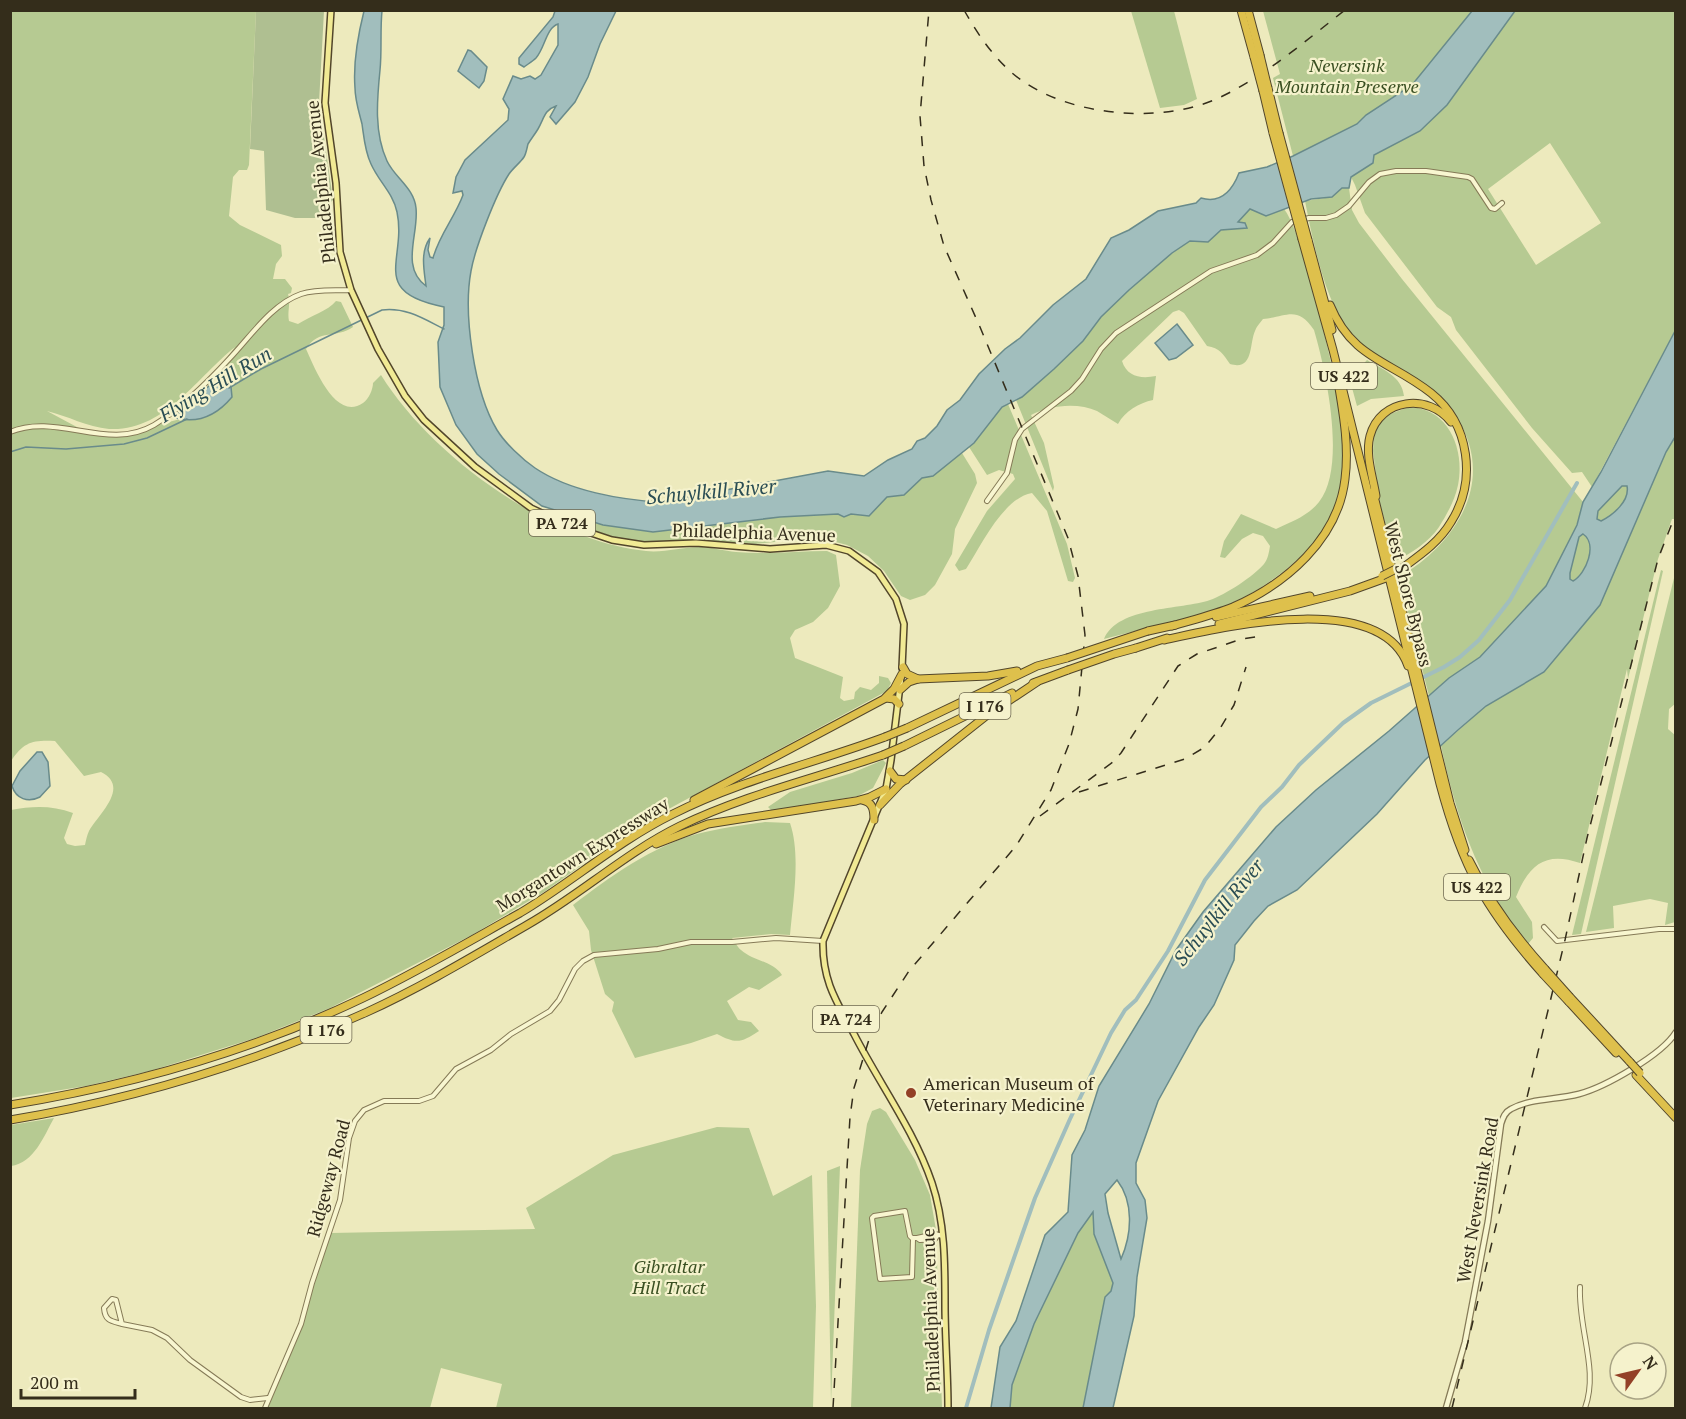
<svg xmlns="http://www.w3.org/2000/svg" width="1686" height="1419" viewBox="0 0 1686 1419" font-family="'PT Serif',serif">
	<rect width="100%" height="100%" fill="#edeabd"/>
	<g fill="#b6ca92" fill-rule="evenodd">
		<path d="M10 11H256L249 165 247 170H239L233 177 229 216 240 225 281 245 282 256 276 264 273 279H285L292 288 291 293 288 294C291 303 287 312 289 321L298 324C310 316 328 311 336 301L341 302 353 327C336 339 319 328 306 349 314 366 335 422 363 403 369 399 373 389 373 383L381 375C432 457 549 541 646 551 663 553 682 547 700 547 712 547 724 551 736 552 766 555 797 551 827 551L836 555 840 586 828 608 813 622 795 630 790 638 795 658 843 677 840 698 844 701 854 699 855 692 860 687 871 690 879 683V676L888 678 891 683 887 691 639 825 629 827 600 852 544 892 472 935 330 1008 258 1037 150 1071 86 1086 11 1098V810C32 806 52 805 73 813L64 838 67 844 75 846 85 845C86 840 87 835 89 831 98 815 131 787 101 772L84 776 55 741C32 740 24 742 11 761ZM235 347C219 367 220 367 228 391L188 417 119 435 88 433 47 411C68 416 87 427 109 429 164 432 197 377 235 347Z"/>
		<path d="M1131 11H1174L1197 99 1184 105 1160 108Z"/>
		<path d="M1263 11H1494L1428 93 1293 156 1273 78 1280 74Z"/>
		<path d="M1515 11H1675V331L1592 487 1582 472 1572 473 1532 428 1456 330 1451 317 1437 307 1365 213 1355 185 1351 177 1373 163 1374 155 1420 131 1447 105ZM1550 143 1601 223 1536 265 1488 189Z"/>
		<path d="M1342 188H1349L1352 210 1359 223 1402 279 1583 502 1577 525 1546 586 1480 657 1449 678 1429 696 1399 577C1456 544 1497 481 1457 418 1452 410 1447 402 1440 396 1413 369 1371 362 1348 330 1324 298 1313 241 1305 201L1332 197Z"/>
		<path d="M1250 208 1266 216 1283 208C1298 223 1320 313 1325 337 1334 374 1347 430 1344 467 1341 489 1336 513 1323 531 1299 565 1253 597 1214 610 1178 622 1140 629 1104 639 1118 606 1181 610 1210 600 1225 595 1254 576 1264 564 1268 559 1269 552 1270 546L1263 536 1253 533 1242 539 1225 558 1220 557 1224 541 1241 514 1276 529C1291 522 1308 516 1319 502 1347 467 1326 371 1314 330 1297 305 1287 317 1263 319 1260 323 1256 327 1255 331 1249 344 1254 371 1230 364 1223 354 1220 348 1207 346L1184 313 1179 310 1173 312 1122 361C1127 377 1141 379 1156 376L1153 400C1139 403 1125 411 1118 424 1111 420 1104 415 1097 411 1078 402 1049 405 1031 415L1044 443 1054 487 1053 491 1016 400 1022 397 1054 369 1083 341 1101 317 1129 290 1172 253 1190 241 1208 242 1221 230 1246 228 1245 223H1237Z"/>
		<path d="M1367 360C1382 369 1402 376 1404 396L1371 399 1357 406 1348 373 1357 371Z"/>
		<path d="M1675 399V519H1672L1658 559 1628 679 1627 669 1580 863C1545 851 1529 865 1516 897L1532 922 1533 938 1528 944C1479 884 1457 820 1441 746L1486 706 1544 672 1562 651 1574 609Z"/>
		<path d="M1008 404 1067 544 1075 578 1073 582 1068 581 1047 511 1032 493C1003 498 981 546 966 569L959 571 955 565 987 511 1015 479 1013 474 999 470 987 475 969 447 1002 407Z"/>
		<path d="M1409 407C1449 408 1465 450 1458 485 1455 500 1447 514 1439 527 1429 542 1411 553 1396 561L1380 505 1373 451 1374 435 1379 424 1390 414Z"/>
		<path d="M962 453 975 474 977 483 955 529 952 554 935 585 925 595 910 600 901 596 884 571 868 556 847 545 828 540 806 539 755 544 697 541 652 543 625 540 568 523 571 515 603 525 653 532 780 517 838 514 844 517 851 514 869 516 887 497 904 495 922 477Z"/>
		<path d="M1622 486H1627C1630 501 1613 515 1601 522L1597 520 1598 511Z"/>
		<path d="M1583 534C1598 543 1586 574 1573 581L1570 579V573L1579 537Z"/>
		<path d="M1661 570 1663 571 1581 934 1572 935Z"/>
		<path d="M1675 574 1676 703 1669 709 1668 729 1676 736 1675 922 1665 925 1668 903 1650 899 1613 906 1614 928 1586 932Z"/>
		<path d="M883 760 886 763 873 788 858 796 772 811 768 807 790 792 852 773Z"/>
		<path d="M765 822 790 823C801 855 793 901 790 935L771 934 732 938C735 941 737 947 741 950 753 961 773 961 782 975L759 990 749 987 727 1001 738 1020 751 1022 759 1031C741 1043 736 1044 717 1034L691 1043 635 1058 612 1011 614 1002 605 994 591 950 589 931 573 905C611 876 651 847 697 834 719 828 743 825 765 822Z"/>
		<path d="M880 1108 886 1112 915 1160 930 1195 936 1230 942 1408H851L860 1170 867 1124 872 1111Z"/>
		<path d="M54 1118C44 1136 34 1163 11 1166V1125Z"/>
		<path d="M717 1127 749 1128 773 1196 812 1175 816 1306 813 1408H496L502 1384 441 1368 430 1408H268L301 1325 325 1245 331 1233 535 1229 526 1208 613 1155Z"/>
		<path d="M840 1166 831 1403 827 1171Z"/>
		<path d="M1093 1211 1094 1234 1113 1283 1111 1291 1105 1297 1083 1408H1010L1012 1385 1034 1324 1078 1233Z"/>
	</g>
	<path fill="#afbf91" d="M256 11H324L319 103 333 200 315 218H295L266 210 264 151 250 149Z"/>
	<g fill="#a1bebd" stroke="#698b8b" stroke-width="1.5" fill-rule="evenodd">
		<path d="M364 11H382C380 30 382 51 380 70 377 100 374 133 387 161 395 178 414 188 416 208 419 234 400 267 426 286 424 270 420 252 430 238L428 250 430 257 433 258C439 235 455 217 463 195L462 191 453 193 456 177 465 160 508 120 509 109 503 99 513 76 521 79 530 76 535 79 541 75 558 45V24C546 28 545 48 536 58 533 61 528 64 524 67L519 64V58L553 17 555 11H616L600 44 588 77 575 102 556 124 550 117 556 106C544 110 544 119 538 129 535 134 531 139 528 144 527 148 526 154 524 157 520 163 514 167 509 174 496 194 475 248 471 271 463 314 474 392 497 430 505 443 522 459 535 468 569 491 621 500 661 502L828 471 864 476 888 460 912 449 917 441 925 438 937 426 947 410 960 400 979 374 1005 349 1020 338 1053 305 1086 279 1111 238 1129 230 1158 211 1196 203 1201 198C1221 204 1232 191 1239 173L1267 167 1293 156 1357 124 1366 115 1412 85 1472 11H1515L1447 105 1420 131 1374 155 1373 163 1351 177 1349 188H1342L1332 197 1311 199 1266 216 1250 209 1238 222 1245 223 1247 228 1221 230 1208 242 1190 241 1172 253 1129 290 1101 317 1083 341 1054 369 1022 397 1002 407 974 443 933 476 922 478 904 495 887 497 869 516 851 514 844 517 838 514 780 517 653 532 603 525 542 506 499 474 477 454 456 425 440 387 438 342 444 325V307C368 292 407 260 397 212 393 193 379 182 371 164 365 152 364 138 362 124 359 112 355 100 355 88 353 63 358 35 364 11Z"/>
		<path d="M468 50 471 51 487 67 484 81 479 88 458 71Z"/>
		<path d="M1177 324 1193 345 1176 358 1169 360 1155 343Z"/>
		<path d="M1675 331V437L1666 452 1600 605 1544 672 1486 706 1458 730 1425 760 1377 814 1297 890 1268 906 1254 921 1235 945 1234 960 1214 1005 1199 1027 1158 1101 1136 1163V1183L1145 1200 1147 1218 1137 1277 1134 1316 1113 1408H1083L1105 1297 1111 1291 1113 1283 1094 1234 1093 1212 1078 1233 1034 1324 1012 1385 1010 1408H991L1000 1347 1016 1321 1045 1235 1068 1212 1072 1155 1085 1130 1099 1086 1149 1004 1176 950 1203 912 1276 827 1316 790 1389 731 1449 678 1480 657 1546 586 1577 525 1583 502 1601 472ZM1622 486H1627C1630 501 1613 515 1601 521L1597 519 1598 511ZM1583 534C1598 544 1586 574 1573 581L1570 579V573L1579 537ZM1117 1180C1134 1202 1132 1234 1121 1259L1108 1213 1105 1194Z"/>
		<path d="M226 380 231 387 232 397C217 415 199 424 176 418L175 416 209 386Z"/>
		<path d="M37 752H42L48 762 50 786 40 797C28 803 16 799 12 786L20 771Z"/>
	</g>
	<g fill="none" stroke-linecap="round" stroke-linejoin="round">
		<g stroke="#698b8b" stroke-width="1.5">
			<path d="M229 388 261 369 382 310C406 307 424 319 444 329"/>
			<path d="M10 452 26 447 66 449 124 444 147 438 187 419"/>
		</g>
		<path stroke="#a1bebd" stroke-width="4" d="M966 1408 989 1330 1022 1235 1035 1198 1070 1119 1111 1033 1125 1010 1136 1000 1168 951 1205 880 1261 807 1282 787 1299 765 1343 723 1371 703 1444 667 1460 657 1479 640 1510 600 1577 483"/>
		<defs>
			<g id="minor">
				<path d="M10 432C57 412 108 452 154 425 182 408 208 382 230 358 250 337 272 304 301 294 316 289 335 291 351 290"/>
				<path d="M987 501 1007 473 1015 440 1022 429 1071 391 1082 379 1101 349 1116 333 1211 271 1257 255 1273 243 1292 222 1309 218H1326L1336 215 1349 206 1369 182 1380 174 1396 171H1426L1468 177 1472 179 1491 208 1495 209 1502 203"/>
				<path d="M1544 927 1557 941 1659 929H1676"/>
				<path d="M937 1236 935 1239 920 1240 917 1238 935 1234 943 1236"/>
				<path d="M913 1239 912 1277 880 1279 872 1218 874 1216 905 1211 910 1236 912 1238H917"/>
				<path d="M1580 1287C1578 1329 1599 1370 1585 1408"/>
				<path d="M122 1324C111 1321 105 1321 104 1308L112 1299 116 1300 122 1324 152 1330 167 1338 190 1360 241 1397 250 1400 268 1398"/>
				<path d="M265 1408 301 1324 312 1283 340 1200 349 1138 355 1121 364 1110 384 1101H419L433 1096 456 1069 491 1050 511 1034 550 1011 559 1000 575 969 583 961 594 955 658 949 691 942H732L776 938 823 941"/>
			</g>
			<path id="tertiary" d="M1446 1408 1465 1342 1488 1221 1501 1124C1503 1117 1505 1112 1511 1109 1531 1098 1557 1100 1579 1094 1605 1087 1662 1055 1676 1032"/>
			<g id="primary">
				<path d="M331 10 325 103 336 183 340 252 351 290 378 349 405 396 424 420 475 467 531 508 567 525 612 540 644 545 696 543 770 549 826 545 849 551 878 572 896 599 904 624 902 668"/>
				<path d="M901 677 891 760 886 789 823 941C822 980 836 1001 854 1034 879 1083 914 1130 932 1183 945 1222 945 1263 945 1304 945 1339 948 1374 948 1408"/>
			</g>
			<g id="motorway">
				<path d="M1241 10 1254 57"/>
				<path d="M1248 10 1260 55"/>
				<path d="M1268 88 1279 133"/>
				<path d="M1263 91 1273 133"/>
				<path d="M1302 239 1333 350 1440 784C1462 867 1486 910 1543 974"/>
				<path d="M1308 240 1332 330"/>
				<path d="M1330 305C1352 359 1391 361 1431 393 1470 424 1477 481 1451 522 1438 544 1417 557 1397 572"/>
				<path d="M1373 492 1450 803 1465 850"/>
				<path d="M1376 496C1373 477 1365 455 1370 436 1380 398 1429 393 1451 422"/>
				<path d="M1216 617 1310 596"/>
				<path d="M1219 624 1350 591 1386 578"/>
				<path d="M1172 626C1192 620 1213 615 1233 607 1286 584 1338 539 1345 479 1349 448 1344 418 1339 388"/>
				<path d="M1148 631 1175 625"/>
				<path d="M1164 640C1223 627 1381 589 1408 666"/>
				<path d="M1136 648 1167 638"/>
				<path d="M903 667 907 674 918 679"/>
				<path d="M1033 683 1068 670"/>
				<path d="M900 690 909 682 918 679 988 676 1017 671"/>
				<path d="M886 698 894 699 899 704"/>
				<path d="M907 728 1037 666 1067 658"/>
				<path d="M904 746 1012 693"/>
				<path d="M890 771 896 779 906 780"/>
				<path d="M694 800 884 699 894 689 902 674"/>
				<path d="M862 800C873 802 874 810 874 820"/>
				<path d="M880 805 900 784 986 716 1037 682"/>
				<path d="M656 844 708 824 856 801 870 797 886 789"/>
				<path d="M1469 860C1489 901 1514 935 1545 969"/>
				<path d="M1570 997 1630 1062"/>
				<path d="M1569 1002 1616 1053"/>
				<path d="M1636 1075 1676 1118"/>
				<path d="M10 1105C132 1085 252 1051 363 998 417 972 468 942 520 913 572 882 618 841 673 814 740 780 815 763 885 737"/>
				<path d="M10 1120C136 1099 251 1064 367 1012 422 987 475 955 527 925 580 895 625 853 680 826 744 795 816 778 883 755"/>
			</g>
		</defs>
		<use href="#minor" stroke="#857a57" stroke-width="6"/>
		<use href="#tertiary" stroke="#857a57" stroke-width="7"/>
		<use href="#primary" stroke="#52462b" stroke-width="8"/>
		<use href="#motorway" stroke="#52462b" stroke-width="9"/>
		<use href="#minor" stroke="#f8f6d0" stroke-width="4"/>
		<use href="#tertiary" stroke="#f8f6d0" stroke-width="4.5"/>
		<use href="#primary" stroke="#f1ea94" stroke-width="5"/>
		<use href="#motorway" stroke="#dec04c" stroke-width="7"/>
		<g stroke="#342d1b" stroke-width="1.5" stroke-dasharray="10 10" stroke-linecap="butt">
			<path d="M964 10C977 33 991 54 1011 72 1060 115 1154 125 1214 100 1262 79 1304 42 1345 10"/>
			<path d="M1079 792 1185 759 1205 747 1221 727 1234 705 1246 667"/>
			<path d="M1040 816 1113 762 1121 753 1178 666 1197 654 1221 646 1241 639 1262 636"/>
			<path d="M833 1408 850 1117 854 1088 871 1033 882 1012 909 971 1016 846 1051 790 1069 744 1078 709 1085 635 1078 576 1068 538 980 327 944 246 931 200 924 166 920 116 929 10"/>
			<path d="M1452 1408 1565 940 1587 838 1658 559 1676 513"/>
		</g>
		<defs>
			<g id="motorway-bridge">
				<path d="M1260 55 1268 88"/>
				<path d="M1254 57 1263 91"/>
				<path d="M1273 133 1302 239"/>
				<path d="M1279 133 1308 240"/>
				<path d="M1382 576 1396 569"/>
				<path d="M1067 658 1148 631"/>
				<path d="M1068 670 1114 654 1136 648"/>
				<path d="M885 737 907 728"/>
				<path d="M883 755 904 746"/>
				<path d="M1545 969 1570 997"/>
				<path d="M1543 974 1569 1002"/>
				<path d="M1630 1062 1640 1073"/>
			</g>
		</defs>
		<use href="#motorway-bridge" stroke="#52462b" stroke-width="9" stroke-linecap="butt"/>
		<use href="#motorway-bridge" stroke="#dec04c" stroke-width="7"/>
	</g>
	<circle fill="#934027" stroke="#f5f2cc" stroke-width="2" cx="911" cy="1093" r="6"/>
	<g text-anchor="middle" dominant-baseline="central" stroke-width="4.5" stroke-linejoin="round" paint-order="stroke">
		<g fill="#f5f2cc" stroke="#6e6850" stroke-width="1.5">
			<rect x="1311" y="363" width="66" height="26" rx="4.5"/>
			<rect x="529" y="510" width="66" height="26" rx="4.5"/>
			<rect x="959.5" y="693" width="51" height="26" rx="4.5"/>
			<rect x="1444" y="874" width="66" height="26" rx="4.5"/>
			<rect x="813" y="1006" width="66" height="26" rx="4.5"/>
			<rect x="300.5" y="1017" width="51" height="26" rx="4.5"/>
		</g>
		<g font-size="16" font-weight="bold" fill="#342d1b">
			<text x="1344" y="376">US 422</text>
			<text x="562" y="523">PA 724</text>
			<text x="985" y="706">I 176</text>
			<text x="1477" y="887">US 422</text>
			<text x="846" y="1019">PA 724</text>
			<text x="326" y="1030">I 176</text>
		</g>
		<g font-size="18" font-style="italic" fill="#3a5022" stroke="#f5f2cc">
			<text x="1347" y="65">Neversink<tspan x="1347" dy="21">Mountain Preserve</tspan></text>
			<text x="669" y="1266">Gibraltar<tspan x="669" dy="21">Hill Tract</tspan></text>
		</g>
		<g font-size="18" fill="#342d1b" stroke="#f5f2cc">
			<text transform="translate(320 182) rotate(-96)">Philadelphia Avenue</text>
			<text transform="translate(754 532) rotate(2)">Philadelphia Avenue</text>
			<text transform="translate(1409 594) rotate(76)">West Shore Bypass</text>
			<text transform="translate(582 854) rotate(-32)">Morgantown Expressway</text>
			<text transform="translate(328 1178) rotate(-75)">Ridgeway Road</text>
			<text transform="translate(1477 1200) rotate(-80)">West Neversink Road</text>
			<text transform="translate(930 1310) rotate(-92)">Philadelphia Avenue</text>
		</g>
		<g font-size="18" fill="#342d1b" stroke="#f5f2cc" text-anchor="start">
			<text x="923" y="1083">American Museum of<tspan x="923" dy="21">Veterinary Medicine</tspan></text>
		</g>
		<g font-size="20" font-style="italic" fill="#2a4d54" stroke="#f5f2cc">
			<text transform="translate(215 384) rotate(-31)">Flying Hill Run</text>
			<text transform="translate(711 491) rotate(-5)">Schuylkill River</text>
			<text transform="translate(1218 912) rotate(-51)">Schuylkill River</text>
		</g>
	</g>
	<rect width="1686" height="1419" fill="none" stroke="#342d1b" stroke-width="24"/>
	<g transform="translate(1638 1371) rotate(56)"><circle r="28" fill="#f5f2cc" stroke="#a8a385" stroke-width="1.5"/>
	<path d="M0-4.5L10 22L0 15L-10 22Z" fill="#934027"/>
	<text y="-9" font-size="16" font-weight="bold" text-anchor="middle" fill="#342d1b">N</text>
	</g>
	<path d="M21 1389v9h114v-9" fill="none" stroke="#342d1b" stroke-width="3"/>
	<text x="30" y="1389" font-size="18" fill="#342d1b" stroke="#f5f2cc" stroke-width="4.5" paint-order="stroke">200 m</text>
</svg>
